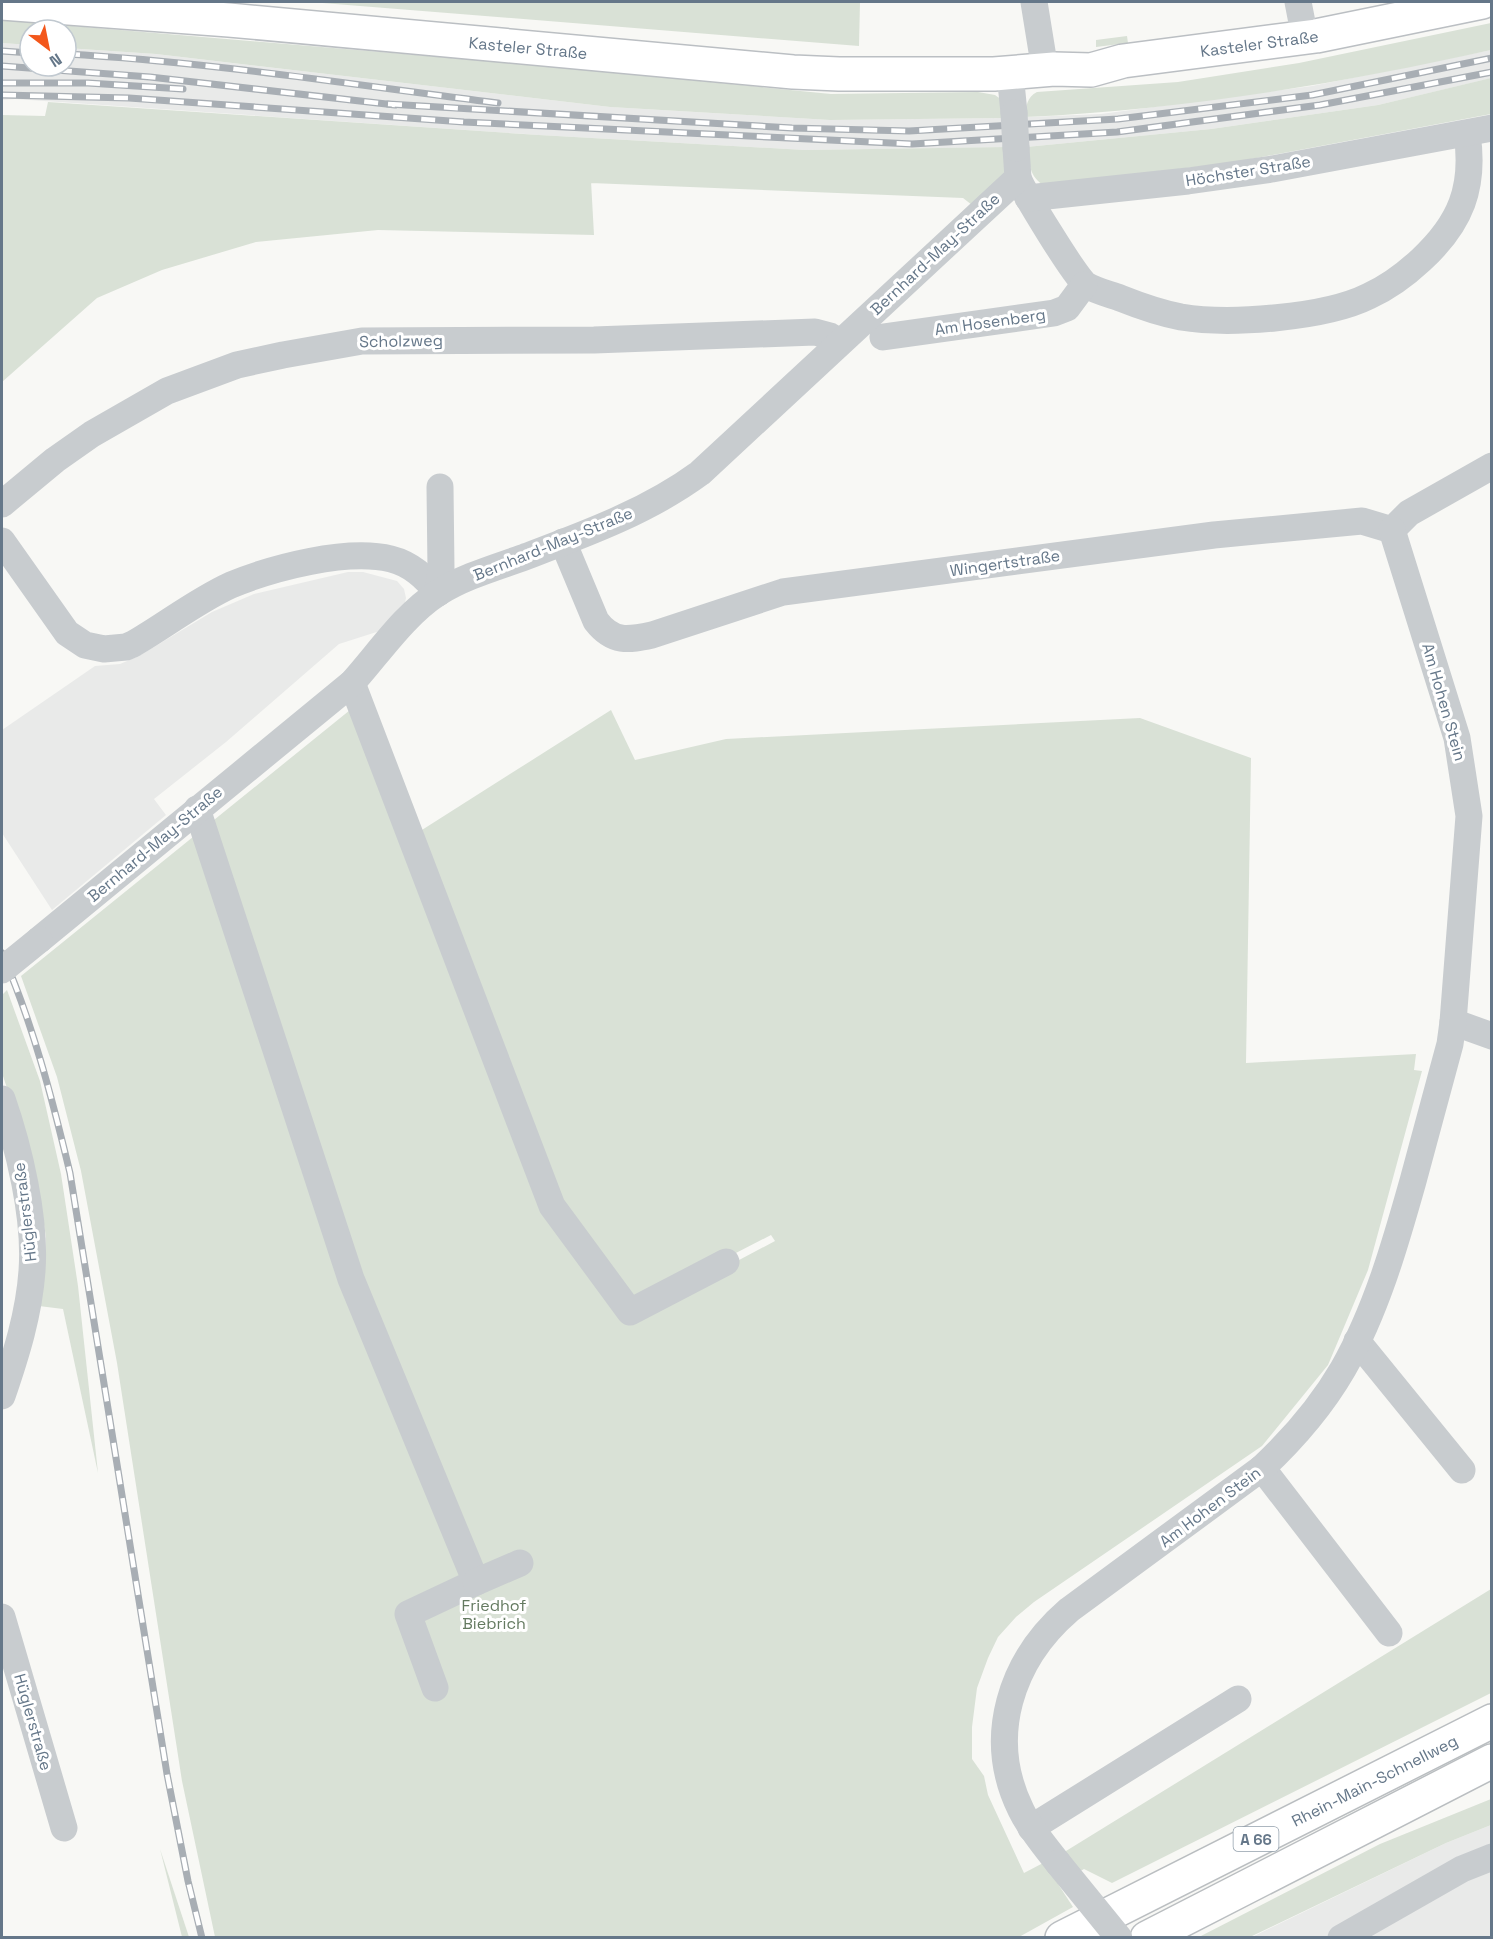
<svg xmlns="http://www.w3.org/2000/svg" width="1493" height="1939" viewBox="0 0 1493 1939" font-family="'Space Grotesk',sans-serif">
	<rect width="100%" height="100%" fill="#f8f8f5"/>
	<g fill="#e9eae9">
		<path d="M2 43 30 45V66H66V48L156 54 610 107 830 120 1005 118 1101 114 1312 86 1491 50 1492 78 1378 105 1211 129 1026 147 805 150 539 135 15 99 2 100Z"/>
		<path d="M348 572H363L397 581 404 589 406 598 404 607 386 629 339 644 226 742 154 799 166 815 52 910 2 833V730L95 666 120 664 139 656 212 612 254 594Z"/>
		<path d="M1491 1825V1937L1250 1938 1446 1843Z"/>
	</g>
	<g fill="#d9e1d6">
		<path d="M310 2H860L859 46Z"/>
		<path d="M2 20 558 67 831 94 978 92 995 95 1002 100 1005 118 830 120 610 107 156 54 66 48V30H30V45L2 43Z"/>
		<path d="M1491 23V50C1338 84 1182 110 1025 117 1026 106 1027 97 1037 92L1178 82 1299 63Z"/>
		<path d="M1127 36 1128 43 1096 47V40Z"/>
		<path d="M1491 78V114L1235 162 1045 186C1029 177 1030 164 1026 147L1211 129 1378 105Z"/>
		<path d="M48 102 539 135 805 150 1006 147 1018 178 981 212 963 198 591 183V181L594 235 378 230 256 242 162 270 97 298 2 382V115L45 116Z"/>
		<path d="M355 706 549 1208 628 1319 775 1241 771 1235 631 1307 557 1203 414 835 611 710 635 760 726 739 1140 718 1251 758 1246 1063 1416 1054 1414 1070 1422 1071 1368 1270 1328 1365 1262 1446 1034 1602 1016 1617 998 1637 988 1658 977 1688 972 1727V1759L984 1776 988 1795 1024 1873 1066 1851 1491 1589V1693L1112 1883 1084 1869 1058 1884 1073 1907 1019 1937H215L182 1781 117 1363 81 1171 57 1077 21 976Z"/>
		<path d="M7 990 40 1081 61 1174 78 1286 98 1473 63 1309 39 1306 44 1269 46 1237 40 1199 28 1151 2 1073V995Z"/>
		<path d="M1491 1799V1825L1446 1843 1250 1937H1199L1380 1844Z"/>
		<path d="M160 1849 189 1937H182Z"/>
	</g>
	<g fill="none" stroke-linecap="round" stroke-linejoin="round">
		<defs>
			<g id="major">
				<path id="s1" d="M2 3 229 20 793 72 839 74H994L1054 69 1091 70 1123 61 1316 36 1482 2"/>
			</g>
			<g id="highway">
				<path id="s2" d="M1062 1938 1492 1721"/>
				<path d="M1147 1938 1492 1761"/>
			</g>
		</defs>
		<use href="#major" stroke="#bbbfc3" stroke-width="36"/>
		<use href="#highway" stroke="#babec1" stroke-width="36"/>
		<g stroke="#c8cccf" stroke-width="27">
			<path d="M1034 2 1045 70"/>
			<path d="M1298 2 1305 38"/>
			<path d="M1010 73 1014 113"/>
			<path d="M1018 178C1023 191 1077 280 1086 285 1096 291 1109 294 1120 298 1140 306 1160 313 1181 317 1229 325 1325 318 1369 296 1389 287 1406 274 1421 260 1461 223 1475 187 1467 134"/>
			<path d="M1028 198 1188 181 1272 169 1492 128"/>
			<path d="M883 337 1054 313 1067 308 1084 285"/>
			<path d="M2 504 55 460 92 434 167 391 237 365 283 355 362 341 594 340 815 332 830 336 840 342"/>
			<path d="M2 541 67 633 85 645 104 649 126 647 133 644C166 625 196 601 231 585 272 568 347 548 391 559 411 564 425 577 438 593"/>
			<path d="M563 542 596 621C613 643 628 640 652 635L783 592 1214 535 1362 521 1392 530 1409 513 1492 466"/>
			<path d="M438 593 441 569 440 487"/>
			<path d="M352 683 552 1206 630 1312 726 1262"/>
			<path d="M197 809 351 1279 476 1582 408 1614 435 1688"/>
			<path d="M39 940 352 683C379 653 404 615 438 593 463 577 494 568 522 558 583 535 647 512 700 473L1018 178 1016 148"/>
			<path d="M1453 1022 1492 1036"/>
			<path d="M2 1099C19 1148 36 1218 32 1271 29 1314 16 1355 2 1396"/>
			<path d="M1357 1341 1462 1470"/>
			<path d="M1262 1468 1389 1633"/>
			<path d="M476 1582 520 1563"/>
			<path d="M2 1617 64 1828"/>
			<path d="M1031 1828 1238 1699"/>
			<path d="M1058 1863C1045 1846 1030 1829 1021 1810 985 1737 1011 1660 1069 1610L1262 1468C1293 1439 1321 1407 1343 1369 1376 1311 1395 1245 1413 1181 1425 1135 1438 1090 1450 1044L1453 1022 1469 816 1457 738 1392 530"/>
			<path d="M1341 1938 1462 1869 1492 1857"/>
		</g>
		<use href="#major" stroke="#fff" stroke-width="33"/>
		<use href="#highway" stroke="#fff" stroke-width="33"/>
		<defs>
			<g id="rail">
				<path d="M2 51 30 53"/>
				<path d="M66 54C211 62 354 85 498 103"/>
				<path d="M2 66 150 77 395 105"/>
				<path d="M2 83H88L183 89"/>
				<path d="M2 95 129 98 464 122 912 144 1117 132 1320 105 1492 72"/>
				<path d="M388 104 792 128 909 131 1118 119 1312 95 1492 58"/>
				<path d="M2 953C33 1024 52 1098 70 1173L167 1774 188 1881 202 1938"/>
			</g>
		</defs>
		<use href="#rail" stroke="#a8aeb4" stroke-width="7"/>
		<use href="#rail" stroke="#fff" stroke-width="4.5" stroke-dasharray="14" stroke-linecap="butt"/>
		<g stroke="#c8cccf" stroke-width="27">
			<path d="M1014 113 1016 148"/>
			<path d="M2 970 39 940"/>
			<path d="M1058 1863 1119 1938"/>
		</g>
	</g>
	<g text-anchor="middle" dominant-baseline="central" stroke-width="6" stroke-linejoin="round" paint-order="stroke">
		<rect fill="#fff" stroke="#93a0ac" stroke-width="1.5" x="1233.5" y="1827" width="45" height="24" rx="4.5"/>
		<g font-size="15" font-weight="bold" fill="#657789">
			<text x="1256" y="1839">A 66</text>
		</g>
		<g font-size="16" fill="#657789" stroke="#fff">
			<text stroke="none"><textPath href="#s1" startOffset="1263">Kasteler Straße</textPath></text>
			<text stroke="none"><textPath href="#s1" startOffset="528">Kasteler Straße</textPath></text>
			<text transform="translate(1248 171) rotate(-9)">Höchster Straße</text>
			<text transform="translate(935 254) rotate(-43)">Bernhard-May-Straße</text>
			<text transform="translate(990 322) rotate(-8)">Am Hosenberg</text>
			<text transform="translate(401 341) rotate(-1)">Scholzweg</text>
			<text transform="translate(553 544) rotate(-22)">Bernhard-May-Straße</text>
			<text transform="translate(1005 563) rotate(-8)">Wingertstraße</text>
			<text transform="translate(1444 702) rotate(74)">Am Hohen Stein</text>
			<text transform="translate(155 844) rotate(-40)">Bernhard-May-Straße</text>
			<text transform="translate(25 1212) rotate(-97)">Hüglerstraße</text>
			<text transform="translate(1210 1507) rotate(-37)">Am Hohen Stein</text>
			<text transform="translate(33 1722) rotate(74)">Hüglerstraße</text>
			<text stroke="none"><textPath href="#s2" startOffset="350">Rhein-Main-Schnellweg</textPath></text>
		</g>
		<g font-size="16" fill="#647a60" stroke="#fff">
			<text x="494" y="1605">Friedhof<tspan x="494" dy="18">Biebrich</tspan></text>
		</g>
	</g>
	<rect width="1493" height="1939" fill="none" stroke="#657789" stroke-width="6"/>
	<g transform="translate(48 48) rotate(148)"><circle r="28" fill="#ffffff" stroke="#c1c9d0" stroke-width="1.5"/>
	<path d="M0-4.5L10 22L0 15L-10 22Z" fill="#f3571b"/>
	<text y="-9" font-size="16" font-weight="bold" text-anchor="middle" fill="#657789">N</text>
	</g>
</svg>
